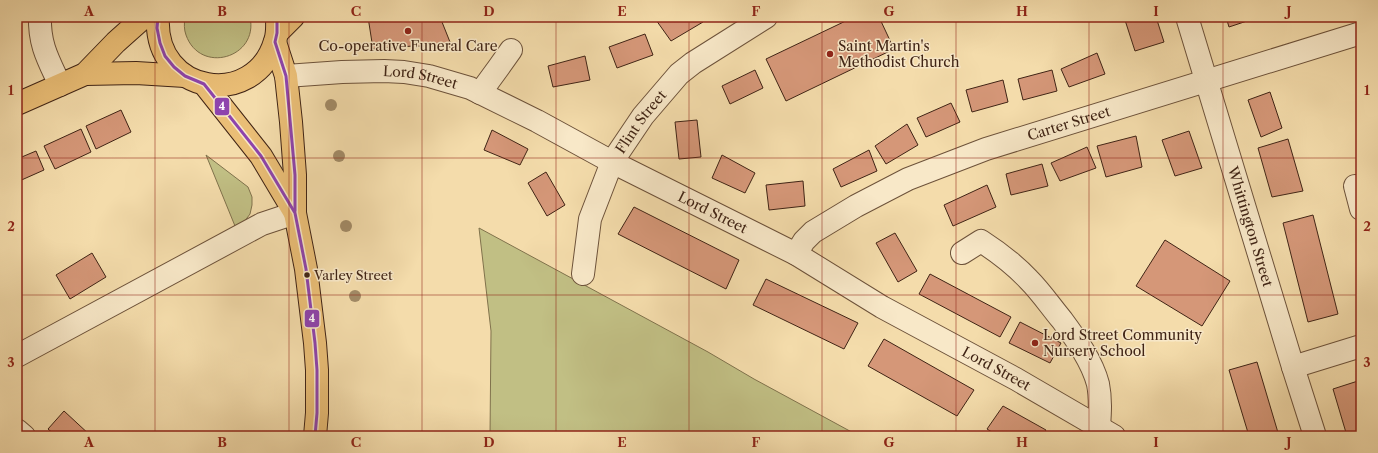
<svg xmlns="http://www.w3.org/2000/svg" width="1378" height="453" viewBox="0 0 1378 453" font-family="'Libre Caslon Text',serif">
	<rect width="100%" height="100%" fill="#f4dcab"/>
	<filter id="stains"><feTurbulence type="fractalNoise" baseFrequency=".005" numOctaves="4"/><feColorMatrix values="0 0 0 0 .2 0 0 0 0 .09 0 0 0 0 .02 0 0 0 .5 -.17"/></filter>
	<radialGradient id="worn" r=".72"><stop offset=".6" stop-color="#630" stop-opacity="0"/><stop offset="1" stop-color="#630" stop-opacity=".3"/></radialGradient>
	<g fill="#c1bf84" stroke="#80724c">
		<path d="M185 17H250C259 58 200 75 186 35 184 30 184 23 185 17Z"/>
		<path d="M206 155 248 187 252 197V205L250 214 244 222 235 226Z"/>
		<path d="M479 228 708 352 754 379 859 436H490L491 331Z"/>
	</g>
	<g fill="#d59778" stroke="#402415">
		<path d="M368 17H440L452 47 413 46 373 49Z"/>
		<path d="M661 17H700L703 22 671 41 656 20Z"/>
		<path d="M854 17H879L894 49 786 101 766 59Z"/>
		<path d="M1124 17H1156L1164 42 1135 51Z"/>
		<path d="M1226 17H1253V19L1229 27Z"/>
		<path d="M645 34 653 55 617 68 609 47Z"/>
		<path d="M1097 53 1105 74 1069 87 1061 69Z"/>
		<path d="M585 56 590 80 553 87 548 66Z"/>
		<path d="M755 70 763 88 730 104 722 86Z"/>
		<path d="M1052 70 1057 91 1023 100 1018 79Z"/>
		<path d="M1003 80 1008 102 972 112 966 90Z"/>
		<path d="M1270 92 1282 128 1261 137 1248 100Z"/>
		<path d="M951 103 960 122 926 137 917 118Z"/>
		<path d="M121 110 131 132 96 149 86 126Z"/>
		<path d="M697 120 701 157 679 159 675 122Z"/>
		<path d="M907 124 918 145 886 164 875 146Z"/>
		<path d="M81 129 91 152 55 169 44 146Z"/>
		<path d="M492 130 528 149 520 165 484 150Z"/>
		<path d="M1189 131 1202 168 1175 176 1162 140Z"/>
		<path d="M1136 136 1142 167 1106 177 1097 146Z"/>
		<path d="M1288 139 1303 191 1272 197 1258 148Z"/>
		<path d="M1087 147 1096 168 1060 181 1051 163Z"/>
		<path d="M869 150 877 171 841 187 833 169Z"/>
		<path d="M36 151 44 170 17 182V159Z"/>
		<path d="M722 155 755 173 745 193 712 178Z"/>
		<path d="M1042 164 1048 186 1011 195 1006 174Z"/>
		<path d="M546 172 565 205 547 216 528 183Z"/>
		<path d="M803 181 805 206 769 210 766 185Z"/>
		<path d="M987 185 996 207 953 226 944 205Z"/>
		<path d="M634 207 739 260 726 289 618 234Z"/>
		<path d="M1313 215 1338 314 1308 322 1283 223Z"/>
		<path d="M895 233 917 271 898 282 876 243Z"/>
		<path d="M1165 240 1230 281 1202 326 1136 286Z"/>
		<path d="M92 253 106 277 70 299 56 275Z"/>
		<path d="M930 274 1011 317 1000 337 919 294Z"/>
		<path d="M766 279 858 323 844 349 753 305Z"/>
		<path d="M1020 322 1061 343 1050 363 1009 343Z"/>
		<path d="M884 339 974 390 957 416 868 366Z"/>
		<path d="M1257 362 1279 436H1249L1229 370Z"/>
		<path d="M1361 380V436H1347L1333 389Z"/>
		<path d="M1003 406 1046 430 1042 436H998L987 429Z"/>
		<path d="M64 411 91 436H56L48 429Z"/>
	</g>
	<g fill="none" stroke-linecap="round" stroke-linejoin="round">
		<defs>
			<g id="minor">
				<path d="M40 17C39 45 49 61 60 85"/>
				<path id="s1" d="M1187 17 1293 367 1315 436"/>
				<path id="s2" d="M286 76 342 72 384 71 404 72 429 76 470 88 537 121 612 162 796 254 882 307 1016 379 1114 436"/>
				<path d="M480 93 499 67 511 50"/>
				<path d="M1355 186 1361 209"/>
				<path d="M962 253 981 241C998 252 1015 265 1029 280 1041 292 1051 307 1062 320 1076 339 1092 361 1098 384 1101 399 1100 413 1099 427"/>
				<path id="s3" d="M796 254 804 241 813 232 856 206 908 179 986 149 1361 33"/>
				<path id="s4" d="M583 274 590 219 612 162 643 116 679 74 693 63 766 17"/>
				<path d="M17 356 262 224 295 213"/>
				<path d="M1293 367 1361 346"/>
				<path d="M17 430 24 436"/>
			</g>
			<g id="major">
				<path d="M277 33 293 17"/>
				<path d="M85 74 136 73 185 76"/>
				<path d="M17 104 85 74 116 42 144 17"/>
			</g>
			<g id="highway">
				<path d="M158 17C153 95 255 110 275 41 278 33 277 25 277 17"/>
				<path d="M275 42 286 76 291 122 295 175V213L306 269 315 343 317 370V413L315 436"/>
				<path d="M204 84 261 156 295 213"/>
			</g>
		</defs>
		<use href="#minor" stroke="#6d523a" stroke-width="24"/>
		<use href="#major" stroke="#402415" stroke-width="24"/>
		<use href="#highway" stroke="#402415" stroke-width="24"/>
		<use href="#minor" stroke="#f8e8c8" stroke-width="22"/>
		<use href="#major" stroke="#eabe76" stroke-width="22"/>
		<use href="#highway" stroke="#eabe76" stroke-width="22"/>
		<defs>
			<g id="bus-1">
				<path d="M158 17 157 28 160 43 165 56 174 67 185 76 204 84 261 156 295 213 306 269 315 343 317 370V413L315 436"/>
				<path d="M277 17V33L275 42 286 76 295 175V211"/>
			</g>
		</defs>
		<use href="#bus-1" stroke="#f8e8c8" stroke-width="6"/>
		<use href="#bus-1" stroke="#8e44ad" stroke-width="3"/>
	</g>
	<g fill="#a38c68">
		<circle cx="331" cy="105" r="6"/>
		<circle cx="339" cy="156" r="6"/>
		<circle cx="346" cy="226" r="6"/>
		<circle cx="355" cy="296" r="6"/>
	</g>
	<path fill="none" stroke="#8f2418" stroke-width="1" stroke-opacity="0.55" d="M155 17V436M289 17V436M422 17V436M556 17V436M689 17V436M822 17V436M956 17V436M1089 17V436M1223 17V436M17 158H1361M17 295H1361"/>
	<g fill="#8f2418" stroke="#f8e8c8" stroke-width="1.5">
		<circle cx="408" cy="31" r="4"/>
		<circle cx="830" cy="54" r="4"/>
		<circle cx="1035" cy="343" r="4"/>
	</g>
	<circle fill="#402415" stroke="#f8e8c8" stroke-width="1.5" cx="307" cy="275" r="3.5"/>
	<g text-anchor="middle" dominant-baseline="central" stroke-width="3" stroke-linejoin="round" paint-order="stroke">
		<g font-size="13" fill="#402415" stroke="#f8e8c8" text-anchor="start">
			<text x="314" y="275">Varley Street</text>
		</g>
		<g font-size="14" fill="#402415" stroke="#f8e8c8" text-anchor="start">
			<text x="408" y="46" text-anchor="middle">Co-operative Funeral Care</text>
			<text x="838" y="46">Saint Martin's<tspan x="838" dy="16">Methodist Church</tspan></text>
			<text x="1043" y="335">Lord Street Community<tspan x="1043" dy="16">Nursery School</tspan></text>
		</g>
		<g font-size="14" fill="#402415" stroke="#f8e8c8">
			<text stroke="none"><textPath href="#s2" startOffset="135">Lord Street</textPath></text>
			<text stroke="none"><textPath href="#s4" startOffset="166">Flint Street</textPath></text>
			<text stroke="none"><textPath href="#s3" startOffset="307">Carter Street</textPath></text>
			<text stroke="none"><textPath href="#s2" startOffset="459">Lord Street</textPath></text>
			<text stroke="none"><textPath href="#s1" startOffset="219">Whittington Street</textPath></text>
			<text stroke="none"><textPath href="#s2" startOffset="783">Lord Street</textPath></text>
		</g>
	</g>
	<g stroke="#f8e8c8" stroke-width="1.5">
		<rect x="214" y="97" width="16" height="19" rx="4" fill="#8e44ad"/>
		<rect x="304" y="309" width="16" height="19" rx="4" fill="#8e44ad"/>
	</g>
	<g font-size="11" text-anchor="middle" font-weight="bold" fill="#fff">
		<text x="222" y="110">4</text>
		<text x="312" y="322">4</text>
	</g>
	<rect width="1378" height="453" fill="none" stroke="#f4dcab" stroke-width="44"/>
	<rect x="22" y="22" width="1334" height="409" fill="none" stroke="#8f2418" stroke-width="1.5"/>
	<g font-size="13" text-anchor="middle" font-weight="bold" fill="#8f2418">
		<text x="89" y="16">A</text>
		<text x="222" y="16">B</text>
		<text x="356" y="16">C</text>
		<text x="489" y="16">D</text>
		<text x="622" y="16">E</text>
		<text x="756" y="16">F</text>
		<text x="889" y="16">G</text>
		<text x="1022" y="16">H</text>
		<text x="1156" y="16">I</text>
		<text x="1289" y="16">J</text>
		<text x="11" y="95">1</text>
		<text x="1367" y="95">1</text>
		<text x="11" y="231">2</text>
		<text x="1367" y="231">2</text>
		<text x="11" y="367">3</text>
		<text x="1367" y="367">3</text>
		<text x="89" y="447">A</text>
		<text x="222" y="447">B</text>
		<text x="356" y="447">C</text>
		<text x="489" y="447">D</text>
		<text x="622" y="447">E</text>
		<text x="756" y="447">F</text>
		<text x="889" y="447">G</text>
		<text x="1022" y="447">H</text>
		<text x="1156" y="447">I</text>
		<text x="1289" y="447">J</text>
	</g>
	<rect width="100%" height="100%" filter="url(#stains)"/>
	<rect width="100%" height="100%" fill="url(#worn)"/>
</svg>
